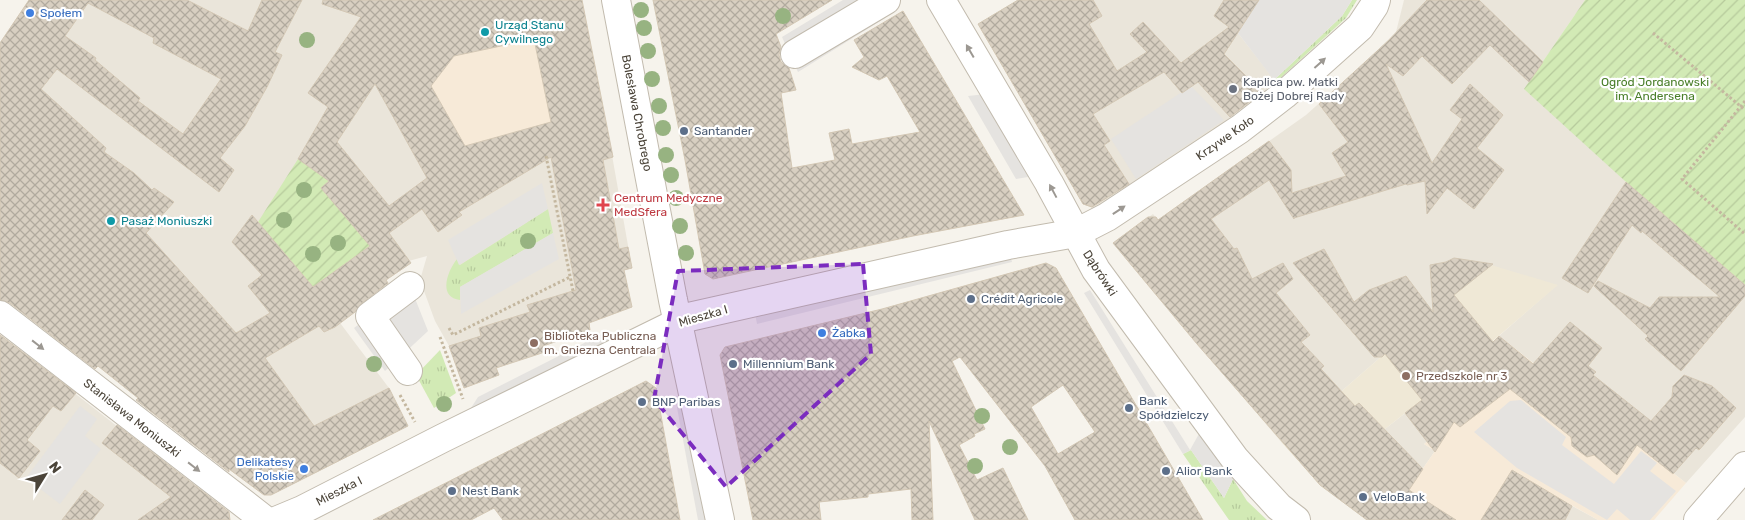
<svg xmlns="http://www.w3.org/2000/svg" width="1745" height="520" viewBox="0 0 1745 520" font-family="Rubik,sans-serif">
	<defs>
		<pattern id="grass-tufts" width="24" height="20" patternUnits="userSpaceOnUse" patternTransform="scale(1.25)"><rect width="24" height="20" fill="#d2eab5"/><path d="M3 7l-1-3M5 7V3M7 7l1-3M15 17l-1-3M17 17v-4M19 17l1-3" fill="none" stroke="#b6ca9c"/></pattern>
		<pattern id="garden-furrows" width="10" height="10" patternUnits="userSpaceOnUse" patternTransform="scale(1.25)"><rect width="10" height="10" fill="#d2eab5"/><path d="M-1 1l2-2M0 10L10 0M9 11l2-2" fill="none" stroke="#b6ca9c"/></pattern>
		<pattern id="building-cross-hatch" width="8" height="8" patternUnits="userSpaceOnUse" patternTransform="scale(1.25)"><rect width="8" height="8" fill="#d8cfc1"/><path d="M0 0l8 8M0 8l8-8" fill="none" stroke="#b1aa9e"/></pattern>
	</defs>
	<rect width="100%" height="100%" fill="#f6f3ec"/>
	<g fill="#eae5da">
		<path d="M29 0H454L458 36 451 60 434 82 569 144 607 127 632 268 624 270 589 323 590 330 544 346 545 352 497 367 499 375 464 388 449 346 435 321 420 280 427 256 313 287 389 388 408 426 271 495H264L0 290V43Z"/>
		<path d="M1018 0H1259L1238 33 1276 82 1219 126 1095 209 1083 204 980 28 981 22Z"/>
		<path d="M1404 0H1585L1529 82 1626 182 1745 285V417L1686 483 1499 336 1557 285 1429 315 1282 443 1113 243 1153 214 1158 220 1306 115 1361 66 1396 32Z"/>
		<path d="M0 335 227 512H229L230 520H0Z"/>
		<path d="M1431 393 1452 421 1424 444 1435 451 1387 520H1367L1321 486 1385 429Z"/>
		<path d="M1563 501 1598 520H1551Z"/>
	</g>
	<g fill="#f7ead8">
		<path d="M582 0 607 127 569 144 468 176 414 97 434 82 451 60 458 36Z"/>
		<path d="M1499 336 1686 483 1654 520H1598L1564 501 1551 520H1387L1435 451 1424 444 1452 421 1486 348Z"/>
	</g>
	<path fill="#efe8d6" d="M1491 265 1558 285 1447 380 1385 429 1321 486 1282 443 1429 315Z"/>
	<g fill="url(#grass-tufts)">
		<path d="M1352 0H1357L1346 18 1276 82 1274 80 1342 16Z"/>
		<path d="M548 209 553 233 460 287V300C437 297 448 270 457 259L460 265Z"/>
		<path d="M440 350 456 393 434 408 416 375Z"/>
		<path d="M1191 450 1224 498 1233 479 1247 501 1267 520H1229L1183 454Z"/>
	</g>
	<g fill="url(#garden-furrows)">
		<path d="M1585 0H1745V285L1626 182 1524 89Z"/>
		<path d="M298 159 329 181 321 188 370 246 313 287 258 222Z"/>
	</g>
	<g fill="#e5e3e0">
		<path d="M843 0H886L883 2 885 18 798 72 782 37Z"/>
		<path d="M1259 0H1352L1342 16 1274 80 1238 33Z"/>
		<path d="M1191 86 1224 120 1136 179 1111 139Z"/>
		<path d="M986 94 1034 176 1016 179 968 96Z"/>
		<path d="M542 183 548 209 459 265 448 240Z"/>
		<path d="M553 233 559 259 461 314 460 287Z"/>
		<path d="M1008 245 1012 262 757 324 753 303Z"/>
		<path d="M410 286 428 331 385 371 354 328Z"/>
		<path d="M1090 290 1190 450 1200 432 1233 479 1224 498 1191 450 1183 454 1084 293Z"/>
		<path d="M604 333 614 334 620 351 477 422 471 408 478 397Z"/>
		<path d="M692 393 720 520H698L675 397Z"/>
		<path d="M1521 400 1566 437 1562 445 1614 484 1641 451 1657 463 1650 471 1676 491 1650 520H1630L1617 509 1607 520 1517 468 1474 432 1510 401Z"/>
		<path d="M80 406 97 419 85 436 101 449 60 504 26 478Z"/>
	</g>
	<g fill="url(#building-cross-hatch)" stroke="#d3c7b4" fill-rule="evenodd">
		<path d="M29 0H187L248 31 262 0H302L275 52 282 55 267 87 245 126 220 158 234 170 219 192 57 69 41 89 106 148 104 152 134 173 152 190 154 188 174 202 146 233 236 333 270 313 248 286 262 275 232 242 252 215 313 287 370 246 321 188 329 181 298 159 328 107 308 93 361 17 322 4 323 0H582L613 157 603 160 619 249 628 247 632 268 624 270 632 307 589 323 590 330 543 346 545 352 496 368 499 375 464 388 449 346 481 336 479 328 530 312 527 305 576 290 551 157 459 212 462 215 438 232 422 209 389 233 411 263 386 280 388 283 361 304 355 312 335 327 324 332 319 326 265 358 314 426 389 388 408 426 271 495H264L229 469V472L136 400 138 398 98 366 95 369 10 303 0 300V43ZM88 3 154 38 153 43 221 79 183 134 138 101 140 98 95 60 96 58 65 36ZM534 39 551 122 465 146 431 86 454 56ZM375 84 427 178 389 206 337 142Z"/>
		<path d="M653 0H832L776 34 781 47 779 55 781 62 789 68 796 90 781 93 792 168 835 160 829 133 849 129 852 144 920 132 887 76 879 80 852 67 864 57 854 40 903 11 1024 215 913 236 713 279 705 274 685 160Z"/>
		<path d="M1018 0H1093L1102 16 1089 24 1117 71 1147 52 1130 34 1143 22 1181 63 1229 27 1214 16 1224 0H1259L1224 54 1262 92 1230 117 1198 82 1182 93 1164 72 1093 114 1110 141 1104 145 1129 184 1092 207 1083 204 978 24Z"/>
		<path d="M1427 0H1479L1543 62 1529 82 1490 45 1452 84 1422 56 1403 76 1386 64 1432 163 1462 119 1450 110 1470 84 1503 115 1477 148 1504 170 1474 209 1447 188 1427 214 1425 181 1407 185 1406 184 1294 218V219L1269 180 1211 219 1234 249 1237 248 1252 279 1283 263 1293 279 1276 293 1310 335 1301 342 1324 366 1321 369 1355 406 1359 403 1423 469 1409 490 1456 520H1367L1320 485 1197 344 1113 243 1148 217H1156L1158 220 1269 141 1291 170 1292 193 1346 176 1332 153 1348 142 1319 104 1388 41Z"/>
		<path d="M1626 182 1745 285V296L1681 371 1645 339 1648 336 1594 286 1598 281 1650 308 1659 297H1720L1642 231 1641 233 1632 225 1588 293 1562 278Z"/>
		<path d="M1324 249 1354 302 1369 290 1406 276 1433 312 1430 265 1446 262 1454 258 1493 264 1454 295 1493 342 1499 336 1533 364 1570 322 1602 348 1588 366 1596 372 1593 375 1651 421 1672 397 1673 386 1684 375 1712 386 1736 408 1699 450 1696 448 1673 474 1637 445 1617 475 1594 455 1587 457 1572 446 1571 437 1510 389 1460 427 1454 422 1435 452 1405 413 1422 400 1385 354 1382 357H1374L1293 263Z"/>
		<path d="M1046 263 1056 268 1203 520H1075L1045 466 960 357 952 361 985 429 974 434 975 436 959 445 977 480 1003 468 1028 520H975L929 421 933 520H912L911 489 868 494V497L819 502 821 520H753L720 355 725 347 882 309ZM1063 385 1095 432 1058 454 1031 407Z"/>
		<path d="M0 335 76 393 61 411 53 406 27 440 40 451 19 478 0 463Z"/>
		<path d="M646 381 656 388 680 520H503L494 508 471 520H373Z"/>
		<path d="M117 425 229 512 230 520H138L171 497 102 443Z"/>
		<path d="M1512 470 1572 506 1565 520H1481Z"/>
		<path d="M85 490 104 505 92 520H62Z"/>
	</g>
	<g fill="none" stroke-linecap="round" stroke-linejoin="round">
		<defs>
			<g id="minor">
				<path d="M616 0 673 300 720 520"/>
				<path d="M941 0 1049 183 1096 270 1235 459 1279 507 1296 520"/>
				<path d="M795 54 886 0"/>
				<path d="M0 315 265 520"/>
				<path d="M408 371 370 316 410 286"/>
				<path d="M278 520 302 510 443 438 689 317 1008 245 1076 233 1107 217 1240 129 1284 95 1360 27 1374 6 1376 0"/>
				<path d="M1698 520 1745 466"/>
			</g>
		</defs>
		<use href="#minor" stroke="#c2bbae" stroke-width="30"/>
		<g stroke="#c4b79f" stroke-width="3" stroke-dasharray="2.5 2.5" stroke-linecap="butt">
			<path d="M1653 33 1745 110"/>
			<path d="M1745 101 1682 179 1745 234"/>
			<path d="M546 156 573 291"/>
			<path d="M449 328 453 335 570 277"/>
			<path d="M440 337 463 399"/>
			<path d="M400 395 415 422"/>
		</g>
		<use href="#minor" stroke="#fff" stroke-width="28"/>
	</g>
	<g fill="#97b381">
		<circle cx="641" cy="10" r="8"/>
		<circle cx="783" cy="16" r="8"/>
		<circle cx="644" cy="28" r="8"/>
		<circle cx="307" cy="40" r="8"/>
		<circle cx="648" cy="51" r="8"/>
		<circle cx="652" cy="79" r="8"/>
		<circle cx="659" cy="106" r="8"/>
		<circle cx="663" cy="128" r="8"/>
		<circle cx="666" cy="155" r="8"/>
		<circle cx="671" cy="175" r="8"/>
		<circle cx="304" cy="190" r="8"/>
		<circle cx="676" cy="198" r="8"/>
		<circle cx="284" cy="220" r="8"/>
		<circle cx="680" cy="226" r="8"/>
		<circle cx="528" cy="241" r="8"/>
		<circle cx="338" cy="243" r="8"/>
		<circle cx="686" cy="253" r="8"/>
		<circle cx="313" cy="254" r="8"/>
		<circle cx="374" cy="364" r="8"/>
		<circle cx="444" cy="404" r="8"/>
		<circle cx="982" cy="416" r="8"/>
		<circle cx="1010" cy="447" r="8"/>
		<circle cx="975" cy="466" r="8"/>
	</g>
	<defs><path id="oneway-solid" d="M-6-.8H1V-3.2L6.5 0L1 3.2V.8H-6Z" transform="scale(1.25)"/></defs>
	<g fill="#9c9892">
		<use href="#oneway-solid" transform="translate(970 51) rotate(-120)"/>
		<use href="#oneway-solid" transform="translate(1320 63) rotate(-42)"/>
		<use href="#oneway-solid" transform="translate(1053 191) rotate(-118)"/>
		<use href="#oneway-solid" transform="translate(1119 210) rotate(-34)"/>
		<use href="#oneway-solid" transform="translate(38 345) rotate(38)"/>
		<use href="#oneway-solid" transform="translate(194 467) rotate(38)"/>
	</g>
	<path fill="#7b2cbf" fill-opacity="0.2" stroke="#7b2cbf" stroke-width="4" stroke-dasharray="10 6" stroke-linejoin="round" d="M863 264 871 354 726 487 654 399 678 271Z"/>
	<g fill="#3f7fe0" stroke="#fff" stroke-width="2">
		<circle cx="30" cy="13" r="5"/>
		<circle cx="822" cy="333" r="5"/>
		<circle cx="304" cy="469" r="5"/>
	</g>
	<g fill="#0f9aa8" stroke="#fff" stroke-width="2">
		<circle cx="485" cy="32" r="5"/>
		<circle cx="111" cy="221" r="5"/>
	</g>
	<circle fill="#6b7280" stroke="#fff" stroke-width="2" cx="1233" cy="89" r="5"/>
	<g fill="#5c6f8a" stroke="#fff" stroke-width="2">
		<circle cx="684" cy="131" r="5"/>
		<circle cx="971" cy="299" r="5"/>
		<circle cx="733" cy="364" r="5"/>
		<circle cx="642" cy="402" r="5"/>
		<circle cx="1129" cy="408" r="5"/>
		<circle cx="1166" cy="471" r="5"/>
		<circle cx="452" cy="491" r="5"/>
		<circle cx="1363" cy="497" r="5"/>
	</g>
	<path fill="#e0444e" stroke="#fff" stroke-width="2" d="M600.5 197.5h5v5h5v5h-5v5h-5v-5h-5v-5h5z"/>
	<g fill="#8d6e63" stroke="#fff" stroke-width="2">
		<circle cx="534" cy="343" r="5"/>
		<circle cx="1406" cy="376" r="5"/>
	</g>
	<g text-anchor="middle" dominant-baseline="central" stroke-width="4.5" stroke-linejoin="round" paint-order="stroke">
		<g font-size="12" fill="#366cbe" stroke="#fff" text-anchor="start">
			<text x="40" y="13">Społem</text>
			<text x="832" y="333">Żabka</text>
			<text x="294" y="462" text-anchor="end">Delikatesy<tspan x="294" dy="14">Polskie</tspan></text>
		</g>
		<g font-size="12" fill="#0d838f" stroke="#fff" text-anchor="start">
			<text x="495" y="25">Urząd Stanu<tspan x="495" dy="14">Cywilnego</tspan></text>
			<text x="121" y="221">Pasaż Moniuszki</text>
		</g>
		<g font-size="12" fill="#5b616d" stroke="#fff" text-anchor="start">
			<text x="1243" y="82">Kaplica pw. Matki<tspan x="1243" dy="14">Bożej Dobrej Rady</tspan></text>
		</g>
		<g font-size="12" fill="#4a7f2a" stroke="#fff">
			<text x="1655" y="82">Ogród Jordanowski<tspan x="1655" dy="14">im. Andersena</tspan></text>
		</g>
		<g font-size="12" fill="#4b4439" stroke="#fff">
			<text transform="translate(637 113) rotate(79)">Bolesława Chrobrego</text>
			<text transform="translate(1225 138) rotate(-35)">Krzywe Koło</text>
			<text transform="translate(1100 273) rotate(57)">Dąbrówki</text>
			<text transform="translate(703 316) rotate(-16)">Mieszka I</text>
			<text transform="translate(132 418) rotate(38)">Stanisława Moniuszki</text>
			<text transform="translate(339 491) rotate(-27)">Mieszka I</text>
		</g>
		<g font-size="12" fill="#4e5e75" stroke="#fff" text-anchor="start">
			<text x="694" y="131">Santander</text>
			<text x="981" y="299">Crédit Agricole</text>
			<text x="743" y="364">Millennium Bank</text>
			<text x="1139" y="401">Bank<tspan x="1139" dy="14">Spółdzielczy</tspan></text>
			<text x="652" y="402">BNP Paribas</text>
			<text x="1176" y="471">Alior Bank</text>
			<text x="462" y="491">Nest Bank</text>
			<text x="1373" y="497">VeloBank</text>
		</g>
		<g font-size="12" fill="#be3a42" stroke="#fff" text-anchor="start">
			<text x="614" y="198">Centrum Medyczne<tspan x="614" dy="14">MedSfera</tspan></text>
		</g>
		<g font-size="12" fill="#785e54" stroke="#fff" text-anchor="start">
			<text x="544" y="336">Biblioteka Publiczna<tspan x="544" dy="14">m. Gniezna Centrala</tspan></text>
			<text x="1416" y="376">Przedszkole nr 3</text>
		</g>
	</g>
	<g transform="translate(45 475) rotate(53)" stroke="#ffffff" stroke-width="4" paint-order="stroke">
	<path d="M0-4L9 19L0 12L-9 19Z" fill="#4b4439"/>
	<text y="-8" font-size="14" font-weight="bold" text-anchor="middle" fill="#4b4439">N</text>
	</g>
</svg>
